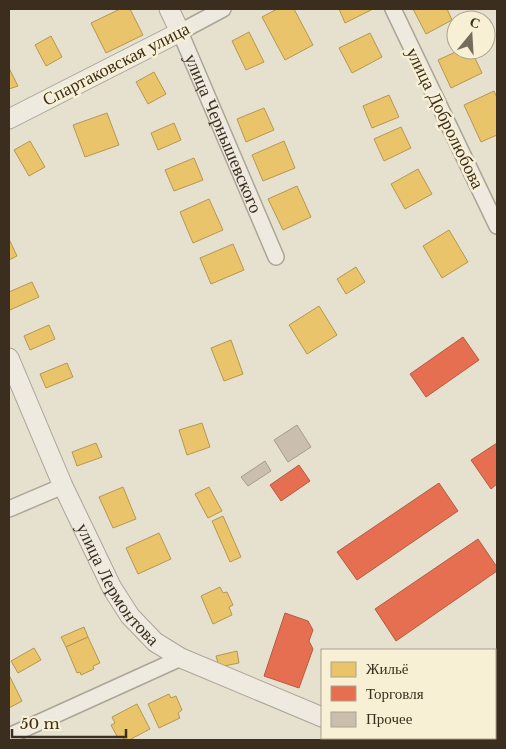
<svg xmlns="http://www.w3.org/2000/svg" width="506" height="749" viewBox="0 0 506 749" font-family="'Libre Baskerville',serif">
	<rect width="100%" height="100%" fill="#e6e0ce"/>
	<g fill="#e9c46a" stroke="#b59753">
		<path d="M120 9H130L143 35 106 53 91 23Z"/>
		<path d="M277 9H294L313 45 285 60 262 17Z"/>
		<path d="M339 9H373L345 23Z"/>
		<path d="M413 9H447L452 20 426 34Z"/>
		<path d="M249 32 264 62 246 70 232 41Z"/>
		<path d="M370 33 382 57 352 73 339 48Z"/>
		<path d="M51 36 62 57 46 66 35 45Z"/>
		<path d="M460 50H471L482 73 451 88 438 60Z"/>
		<path d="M9 68 18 86 9 89Z"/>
		<path d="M154 72 166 94 148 104 136 82Z"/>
		<path d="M494 91 497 98V135L481 142 464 105Z"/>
		<path d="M389 95 399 117 372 128 363 106Z"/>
		<path d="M264 108 274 130 246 142 237 119Z"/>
		<path d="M107 113 119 145 85 157 73 125Z"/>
		<path d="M174 123 181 140 158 150 151 133Z"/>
		<path d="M401 127 411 148 384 161 374 139Z"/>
		<path d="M30 141 45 167 29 176 14 150Z"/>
		<path d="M284 141 295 168 263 181 252 155Z"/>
		<path d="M194 158 203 180 174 191 165 170Z"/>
		<path d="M418 169 432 194 405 209 391 184Z"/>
		<path d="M297 186 311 217 283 230 268 199Z"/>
		<path d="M209 199 223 230 193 243 180 212Z"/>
		<path d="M449 230 468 262 442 278 423 246Z"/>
		<path d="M9 239 17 256 9 260Z"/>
		<path d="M233 244 244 270 211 284 200 258Z"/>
		<path d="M356 267 365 282 346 294 337 279Z"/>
		<path d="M32 282 39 297 10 310 9 307V292Z"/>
		<path d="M319 306 337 335 307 354 289 325Z"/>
		<path d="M49 325 55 339 30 350 24 336Z"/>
		<path d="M231 340 243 374 224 381 211 348Z"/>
		<path d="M67 363 73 377 46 388 40 374Z"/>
		<path d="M202 423 210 447 187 455 179 430Z"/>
		<path d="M96 443 102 457 77 466 72 452Z"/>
		<path d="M123 487 136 519 113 528 99 497Z"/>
		<path d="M209 487 222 511 208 518 195 494Z"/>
		<path d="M223 516 241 557 230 562 212 521Z"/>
		<path d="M159 533 171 559 138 574 126 548Z"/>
		<path d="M220 587 223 593 227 592 233 605 229 607 232 615 213 624 201 596Z"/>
		<path d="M84 627 88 637 66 647 61 637Z"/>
		<path d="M88 637 100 663 93 666 94 669 81 675 80 672 77 673 66 647Z"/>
		<path d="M34 648 41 660 18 673 11 661Z"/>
		<path d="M237 651 239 663 219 667 216 656Z"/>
		<path d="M9 675 22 701 9 708Z"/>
		<path d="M169 694 171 698 176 696 182 710 178 713 180 718 159 728 148 704Z"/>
		<path d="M137 704 150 729 129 740H124L122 736 118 738 111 725 115 723 112 717Z"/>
	</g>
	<g fill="#e76f51" stroke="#b35c42">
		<path d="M463 337 479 360 426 397 410 374Z"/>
		<path d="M497 443V484L491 489 471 460Z"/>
		<path d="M299 465 310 481 281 501 270 485Z"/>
		<path d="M439 483 458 511 357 580 337 552Z"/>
		<path d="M478 539 497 567V571L396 641 375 609Z"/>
		<path d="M285 613 308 621 313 630 309 641 313 649 299 688 264 676Z"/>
	</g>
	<g fill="#cabfaf" stroke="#a79c8d">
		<path d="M297 425 311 447 288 462 274 440Z"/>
		<path d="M265 461 271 471 248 486 241 477Z"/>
	</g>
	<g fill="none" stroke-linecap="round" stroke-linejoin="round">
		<defs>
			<g id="minor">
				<path id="s1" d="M223 9 180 32 276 257"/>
				<path d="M393 9 497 226"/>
				<path d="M9 509 63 486"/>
				<path d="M9 736 181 658"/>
			</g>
			<g id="tertiary">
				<path d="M9 119 180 32 169 9"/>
				<path id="s2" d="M9 358 63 486 112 588 130 616 155 642 181 658 322 717"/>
				<path d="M374 738 380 740"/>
			</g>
		</defs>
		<use href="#minor" stroke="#aba597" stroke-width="18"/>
		<use href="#tertiary" stroke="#aba597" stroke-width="21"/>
		<use href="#minor" stroke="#eeeae0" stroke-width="15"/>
		<use href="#tertiary" stroke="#eeeae0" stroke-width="19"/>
	</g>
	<g text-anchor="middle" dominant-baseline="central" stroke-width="5" stroke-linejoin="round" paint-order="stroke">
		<g font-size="18" fill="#3b2e1e" stroke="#f7f0d4">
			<text transform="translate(116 64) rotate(-27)">Спартаковская улица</text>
			<text transform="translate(445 118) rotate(64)">улица Добролюбова</text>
			<text stroke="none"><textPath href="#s1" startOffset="159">улица Чернышевского</textPath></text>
			<text stroke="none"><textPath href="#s2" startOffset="252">улица Лермонтова</textPath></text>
		</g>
	</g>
	<rect width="506" height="749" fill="none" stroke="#3b2e1e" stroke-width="20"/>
	<rect x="321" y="649" width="175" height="90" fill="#f7f0d4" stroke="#aca28b"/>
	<rect x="331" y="662" width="25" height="15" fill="#e9c46a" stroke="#aca28b"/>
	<text x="366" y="674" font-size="15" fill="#3b2e1e">Жильё</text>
	<rect x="331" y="686" width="25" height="15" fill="#e76f51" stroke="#aca28b"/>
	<text x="366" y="699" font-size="15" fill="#3b2e1e">Торговля</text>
	<rect x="331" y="712" width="25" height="15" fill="#cabfaf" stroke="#aca28b"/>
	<text x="366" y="724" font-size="15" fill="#3b2e1e">Прочее</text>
	<g transform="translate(471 35) rotate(18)"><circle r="24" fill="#f7f0d4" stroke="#aca28b"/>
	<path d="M0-4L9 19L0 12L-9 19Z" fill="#776c5c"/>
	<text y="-8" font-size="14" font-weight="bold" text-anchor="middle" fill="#3b2e1e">С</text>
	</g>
	<path d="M12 729v8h114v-8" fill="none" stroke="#3b2e1e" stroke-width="2.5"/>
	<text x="20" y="729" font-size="15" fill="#3b2e1e" stroke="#f7f0d4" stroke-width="4" paint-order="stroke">50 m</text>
</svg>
